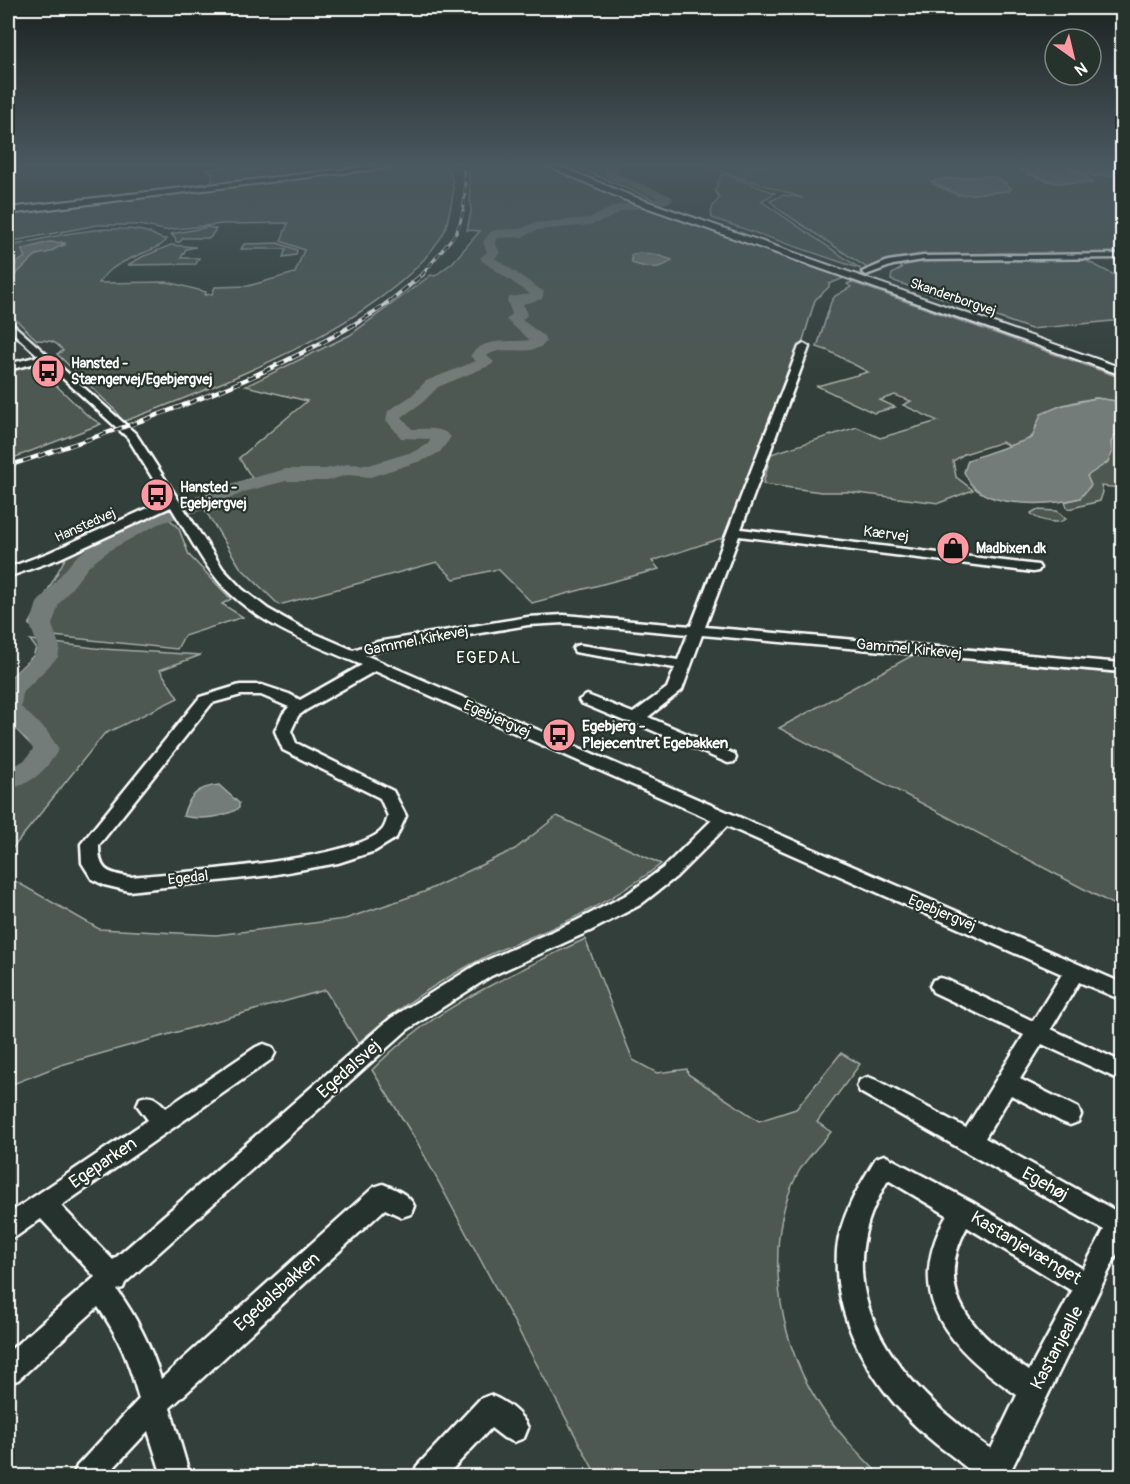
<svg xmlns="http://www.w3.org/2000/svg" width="1130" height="1484" viewBox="0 0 1130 1484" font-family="Pangolin,sans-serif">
	<rect width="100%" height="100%" fill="#333f3a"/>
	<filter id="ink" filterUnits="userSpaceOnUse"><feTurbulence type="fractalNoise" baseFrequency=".0167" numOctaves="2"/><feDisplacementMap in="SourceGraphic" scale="12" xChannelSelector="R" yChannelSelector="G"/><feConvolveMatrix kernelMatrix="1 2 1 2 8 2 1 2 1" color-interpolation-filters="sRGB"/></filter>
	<g filter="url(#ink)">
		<g fill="#4d5853" stroke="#a6aca9" stroke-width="1.5" fill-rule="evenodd">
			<path d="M236 166H240L246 171 306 166H383L191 188 187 186 212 182V173L206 170Z"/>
			<path d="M414 166H447C455 181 454 194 450 210 448 217 447 226 444 232 395 319 215 388 122 422L116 411 57 354 63 351C56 340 49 341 37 340L8 312V278C18 276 24 262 33 257 40 253 57 247 65 245L62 242 25 249 22 250 25 257 8 270V247C46 238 83 228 122 229 132 229 141 230 150 233 157 235 159 240 167 239 161 252 113 257 99 283L168 282 206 292 205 295 212 294 215 287 248 286 295 273 304 250 281 241 288 223 223 224 165 230 139 225H97L8 242V213Z"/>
			<path d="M468 166H545L673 218 844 278 829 284V287L815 300 801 347 728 536 652 561 659 569 532 603 498 569 454 579 437 562 279 605 240 567 197 497 252 478 239 458 307 401 246 386 350 335 431 275 435 276 453 262 480 231 467 230 471 212Z"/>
			<path d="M574 166H613L606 173 608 176 664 199 654 200Z"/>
			<path d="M706 166H1033L1029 169 1027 174 1055 183 1092 182 1064 166 1094 176H1122V255L1000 253 913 257 867 268 781 211 770 201 783 195 803 198ZM986 176 1007 183 1008 191 958 195 933 184 936 179Z"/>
			<path d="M725 174 775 193 761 201 861 269 712 218C710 209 713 204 720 198L715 191 721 175Z"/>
			<path d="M208 227 216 229 210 238H183L180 242H176L175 238 171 234Z"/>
			<path d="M278 243 297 250 296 255 283 257 286 249H241L244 244Z"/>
			<path d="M171 245 196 247 186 249 181 258H199L196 264 128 265 142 257Z"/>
			<path d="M1079 257 1122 279V320L1031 329 891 280 892 274 902 268 897 264 906 262Z"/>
			<path d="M851 282 1122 378V402L1096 398 1079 401 1060 406 1036 425 1035 434 1024 442 1009 446 1002 442 964 454 953 461 956 477 973 490 939 503 849 492H821L763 484 771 454 857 427 880 438 938 421 903 405 911 401 895 395 880 400 895 407 874 413 817 386 868 372 829 351 817 347 831 302 835 296 851 287 847 284Z"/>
			<path d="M35 365 88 416 101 424 8 460V370Z"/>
			<path d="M1122 423V488L1101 486 1103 492 1100 501 1068 509 1065 502 1080 498 1087 476 1112 453 1111 442Z"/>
			<path d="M1036 510 1057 511 1066 519C1057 525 1041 521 1032 515L1031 513Z"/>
			<path d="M162 511 179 529 189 555 231 599 222 604 243 617 184 636 177 649 53 636 29 625 67 555Z"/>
			<path d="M30 640 103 649 201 655 160 670 178 698 104 734 8 854V773L33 759 36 750 8 721V680L33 656 36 648Z"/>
			<path d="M913 655 1122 674V906L1120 908 779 728Z"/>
			<path d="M557 816 661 864C626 891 590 911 550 929 529 938 507 946 487 956 440 980 397 1008 358 1043L325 990 61 1065 8 1086V877L99 929 216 935 345 919 424 892 515 849Z"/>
			<path d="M585 939 633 1060 657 1073 687 1069 688 1074 759 1121 796 1109 841 1053 860 1064 817 1122 831 1132C820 1145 805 1159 797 1175 763 1241 777 1338 816 1399 834 1429 857 1452 881 1476H597L417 1142 372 1070C431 1009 510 975 585 939Z"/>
		</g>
		<g fill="#737b78" stroke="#abb0ae" stroke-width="1.5">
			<path d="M1033 166H1122V176H1094L1065 166 1087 177 1092 183H1055L1018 169H1029Z"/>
			<path d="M986 176 995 177 1011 188 1009 191 958 195 931 181Z"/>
			<path d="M49 242 65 243 50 252 36 255 13 277 8 278V270L25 257 22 250Z"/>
			<path d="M639 253 654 254 672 260C660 271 646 268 632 263L631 255Z"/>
			<path d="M1096 398 1122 402V423L1111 442 1112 453 1108 462 1087 476 1091 485 1080 498C1053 505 991 509 971 484 968 480 966 476 964 472L968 460 1032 438 1041 414 1060 406Z"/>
			<path d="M219 785 239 803V808C224 818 200 820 183 816 188 796 198 787 219 785Z"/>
		</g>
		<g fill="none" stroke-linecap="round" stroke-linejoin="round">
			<path fill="#737b78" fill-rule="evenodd" d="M610 166H620L617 174 671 196 673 200 667 203 622 211 608 219 590 225 537 230 522 237 498 238 495 242 500 253 495 258 544 292 542 299 523 304 527 315 522 320 544 336 546 342C532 359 504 343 487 356L494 362 491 365 438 387 423 402 402 417 412 429C425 429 442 426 451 437L440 452 427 459 370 477 348 475 326 481H286L247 491 206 509 158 524 110 550 90 565 59 604 52 625 60 647 58 657 23 692 21 707 46 730 59 749C46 770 33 784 8 789V770L26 759 33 749 27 740 8 721V680L35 655 38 647 30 625 37 603 76 557 96 542 144 516 192 501 233 483 286 469H325L348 464 369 465 415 451 428 444 431 439 401 438 386 420 388 411 411 396 426 381 476 361 470 356C485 336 508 343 530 340L506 320 512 314 507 300 509 297 530 294 482 261 480 258 487 252 483 242 490 232 496 230 520 229 534 223 589 218 615 206 658 198 609 178 606 173Z"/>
			<defs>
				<g id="minor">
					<path d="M1122 254V258L923 260 893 265 866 275 862 272 888 261 923 256Z"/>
					<path d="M8 320 136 434 223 569 242 589 268 609 302 628 353 650 377 642 528 617 564 615 691 626 799 347 804 344 809 347 741 529 1038 565 1040 568 1038 571 1033 572 739 536 705 627 1122 663V672L702 635 682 690 648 717 734 754 736 758 734 762 728 763 635 723 624 721 581 703 579 700 587 695 633 713 667 688 675 668 580 653 575 652 573 649 575 646 580 645 678 660 688 634 564 623 528 625 380 650 365 655 1122 983V1000L1079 982 1051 1029 1122 1062V1081L1042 1044 1020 1079 1078 1108 1081 1115 1078 1122 1070 1125 1062 1122 1011 1095 985 1138 1116 1211 1122 1209V1244L1008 1476C1000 1476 988 1479 980 1476 972 1474 957 1459 948 1453 885 1407 832 1331 837 1250 840 1217 859 1186 876 1158L884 1155 972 1202 1083 1269 1104 1230 860 1092 857 1086 860 1080 868 1077 876 1080 966 1128 1024 1035 933 992 930 986 933 980 940 978 947 980 1033 1021 1062 974 727 826 676 877 640 905 590 931 491 976 407 1030 125 1283 123 1288 117 1290C137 1318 151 1346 161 1379L374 1187 383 1184C395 1189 409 1194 414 1206L411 1214 402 1217 385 1209 170 1408 190 1476H162L148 1431 106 1476H73L77 1466 139 1399C129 1363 120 1338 98 1307L18 1380 8 1383V1352L95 1277 41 1219 17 1236 8 1239V1214L148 1120 137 1105 140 1098C152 1094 157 1099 166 1108L256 1047 264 1044 272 1047 275 1053 272 1059 61 1206 113 1260 391 1018 476 965 576 921 626 895 663 868 712 820 375 671 306 710 298 716 291 731 296 743 393 791 406 816 396 838 375 851 338 863 271 875 129 891 104 885 92 879 82 863 81 844 200 697 240 685H262L289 694 300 700 362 665C318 646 268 629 232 595 206 571 190 537 171 507L58 559 8 577V568L48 553 166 500 128 438 44 361 8 370V364L39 356 8 328ZM241 695H261L289 707 283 714 275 731 283 750 380 798 388 816C387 820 385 826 383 829 358 860 174 873 129 877 106 873 99 870 99 845L212 703ZM888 1180 947 1215C900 1298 951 1349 1017 1395L991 1449C923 1401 845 1328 865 1235 869 1215 878 1198 888 1180ZM967 1227 1072 1291 1029 1371C977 1335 930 1295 967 1227Z"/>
					<path d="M490 1395C505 1401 522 1413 528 1428L524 1438 514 1442 504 1438 491 1428 446 1476H413L417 1466 480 1399Z"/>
				</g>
				<g id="major">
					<path d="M373 166H399L8 214V208Z"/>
					<path d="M548 166H559L629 195 1122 368V375L623 199Z"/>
				</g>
			</defs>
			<use href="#minor" stroke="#fff" stroke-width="5"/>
			<use href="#major" stroke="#fff" stroke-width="4"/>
			<use href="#minor" fill="#26332d" fill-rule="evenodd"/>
			<use href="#major" fill="#26332d" fill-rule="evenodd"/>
			<defs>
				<path id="rail-far1" d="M421 276 456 233C466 211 467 190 463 166"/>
				<path id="rail" d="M8 466C134 425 264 382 376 311 393 300 408 286 423 274"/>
			</defs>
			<use href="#rail-far1" stroke="#fff" stroke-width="3"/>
			<use href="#rail" stroke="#fff" stroke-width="4.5"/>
			<use href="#rail-far1" stroke="#26332d" stroke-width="2" stroke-dasharray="6" stroke-linecap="butt"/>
			<use href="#rail" stroke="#26332d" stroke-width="3" stroke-dasharray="8" stroke-linecap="butt"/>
		</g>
	</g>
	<linearGradient id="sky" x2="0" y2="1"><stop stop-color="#1c2320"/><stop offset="0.44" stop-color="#4a5860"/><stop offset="1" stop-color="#4a5860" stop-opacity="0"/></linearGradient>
	<rect width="1130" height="374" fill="url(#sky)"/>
	<defs>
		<symbol id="bus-disc" viewBox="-11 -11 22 22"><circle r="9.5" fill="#ff9aa2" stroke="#26332d"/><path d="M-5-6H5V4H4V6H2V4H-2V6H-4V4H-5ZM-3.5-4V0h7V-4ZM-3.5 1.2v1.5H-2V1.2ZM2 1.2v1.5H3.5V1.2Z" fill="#111"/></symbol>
		<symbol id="shop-disc" viewBox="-11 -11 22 22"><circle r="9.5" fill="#ff9aa2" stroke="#26332d"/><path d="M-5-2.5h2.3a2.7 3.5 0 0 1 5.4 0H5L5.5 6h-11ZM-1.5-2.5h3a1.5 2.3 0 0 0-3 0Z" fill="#111"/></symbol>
	</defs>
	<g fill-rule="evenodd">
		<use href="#bus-disc" x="29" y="352" width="38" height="38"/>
		<use href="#bus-disc" x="138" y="476" width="38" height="38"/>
		<use href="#shop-disc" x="934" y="529" width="38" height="38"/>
		<use href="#bus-disc" x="540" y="716" width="38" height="38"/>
	</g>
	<g text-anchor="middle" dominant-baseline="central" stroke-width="4.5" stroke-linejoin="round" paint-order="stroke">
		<g font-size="14" fill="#fff" stroke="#26332d">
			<text transform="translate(953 297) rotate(19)">Skanderborgvej</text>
			<text transform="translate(85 525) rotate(-24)">Hanstedvej</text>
		</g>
		<g font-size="14" font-weight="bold" fill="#fff" stroke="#26332d" text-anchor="start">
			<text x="71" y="363">Hansted -<tspan x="71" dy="16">Stængervej/Egebjergvej</tspan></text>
			<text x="180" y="487">Hansted -<tspan x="180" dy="16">Egebjergvej</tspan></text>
			<text x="976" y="548">Madbixen.dk</text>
		</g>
		<g font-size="15" fill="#fff" stroke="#26332d">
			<text transform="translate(886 534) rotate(7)">Kærvej</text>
			<text transform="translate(416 641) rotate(-11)">Gammel Kirkevej</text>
			<text transform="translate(909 649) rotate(5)">Gammel Kirkevej</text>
			<text transform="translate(497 719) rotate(24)">Egebjergvej</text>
			<text transform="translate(188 878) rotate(-6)">Egedal</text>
			<text transform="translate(942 913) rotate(23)">Egebjergvej</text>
		</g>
		<g font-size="15" font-weight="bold" fill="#fff" stroke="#26332d" text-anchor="start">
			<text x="582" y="726">Egebjerg -<tspan x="582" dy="17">Plejecentret Egebakken</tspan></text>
		</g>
		<g font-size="16" letter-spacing="1.5" fill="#fff" stroke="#26332d">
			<text x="489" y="658">EGEDAL</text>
		</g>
		<g font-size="18" fill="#fff" stroke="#26332d">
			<text transform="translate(349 1069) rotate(-42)">Egedalsvej</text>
			<text transform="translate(103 1163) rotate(-34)">Egeparken</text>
			<text transform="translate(1045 1184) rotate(29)">Egehøj</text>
			<text transform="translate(1026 1248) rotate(31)">Kastanjevænget</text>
			<text transform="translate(277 1292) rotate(-42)">Egedalsbakken</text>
			<text transform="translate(1057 1348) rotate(-62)">Kastanjealle</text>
		</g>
	</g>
	<rect width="1130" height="1484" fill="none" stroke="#26332d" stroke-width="30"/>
	<rect x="15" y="15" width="1100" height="1454" fill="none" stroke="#fff" stroke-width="2" filter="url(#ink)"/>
	<g transform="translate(1073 57) rotate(146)"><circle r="28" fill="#26332d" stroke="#7d8581" stroke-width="1.5"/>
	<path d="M0-4.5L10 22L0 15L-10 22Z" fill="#ff9aa2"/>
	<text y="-9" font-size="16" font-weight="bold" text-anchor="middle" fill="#ffffff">N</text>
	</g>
</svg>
